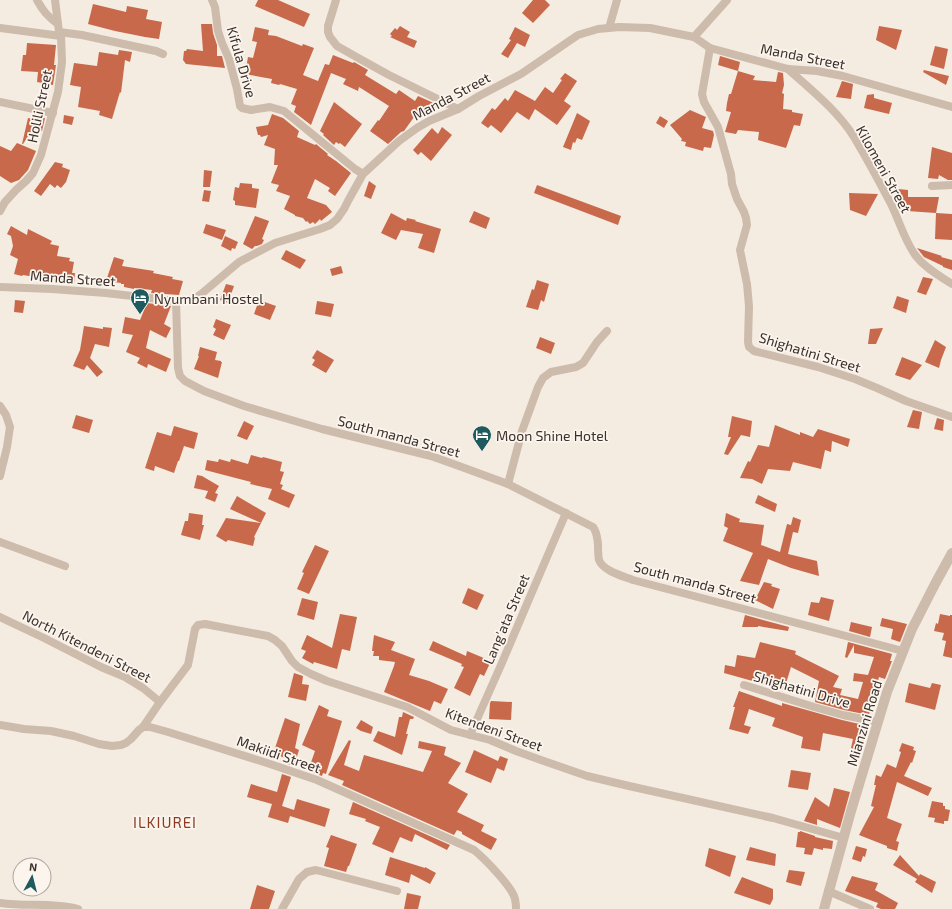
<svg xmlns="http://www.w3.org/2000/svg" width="952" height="909" viewBox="0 0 952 909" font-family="'Exo 2',sans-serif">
	<rect width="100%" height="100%" fill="#f4ebe1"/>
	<g fill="#c8694b">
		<path d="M258 0H278L310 14 304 27 255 6Z"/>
		<path d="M533 0H545L550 5 533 23 522 13Z"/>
		<path d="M93 4 126 12 127 6 148 10 146 19 162 22 159 39 145 37 115 31 88 24Z"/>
		<path d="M201 24H212L213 33 217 45V56H222L225 68 186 64 183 60 184 51H186L187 49 203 51Z"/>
		<path d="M400 26 410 32 407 37 417 41 414 48 390 37 392 36 390 34 395 28 397 30Z"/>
		<path d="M879 26 902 30 896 50 876 40Z"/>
		<path d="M255 27 269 30 268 35 276 36 302 46 303 44 314 48 303 75 318 81 325 64 329 65 333 55 353 63 354 62 368 70 365 75 396 94 399 90 415 101 418 96 438 105 433 113 422 106 404 131 401 132 388 144 370 131 378 120 379 121 389 106 359 87 358 91 343 84 346 79 331 73 311 125 294 112 296 106 291 104 297 89 280 84 279 85 271 83 272 79 245 74 248 57 253 58 257 42 252 41Z"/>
		<path d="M515 27 530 35 525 47 517 43 508 58 501 54 511 40 509 39Z"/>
		<path d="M27 43 56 45 54 65H56L53 85 37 82 38 72 21 71 23 55H26Z"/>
		<path d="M935 46 948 49 944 69 930 65Z"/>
		<path d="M119 50 132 52 130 62 125 60 121 93 120 92 112 119 99 115 100 111 78 107 81 87 70 85 74 63 97 66 99 52 118 55Z"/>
		<path d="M720 56 740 62 738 71 718 65Z"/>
		<path d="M924 70 949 76 946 85 923 72Z"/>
		<path d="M738 71 755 76 753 80 776 82 778 72 783 73 784 85 782 93 784 94 783 109 792 110V112L803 114 800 126 794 125 786 148 758 140 759 132 738 130 736 134 725 132 731 112 726 111 727 103 729 94H731Z"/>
		<path d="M565 73 577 81 564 101 571 106 557 125 535 109 529 120 517 112 501 133 491 125 488 128 481 123 492 108 495 110 505 98 508 101 515 90 535 101 545 87 553 93 562 80 560 79Z"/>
		<path d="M842 81 853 84 851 99 836 97Z"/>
		<path d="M874 94V98L892 103 889 114 864 108 867 95Z"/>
		<path d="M334 102 362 124 345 147 340 143 339 144 336 142 334 145 323 135 324 134 320 131Z"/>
		<path d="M690 110 706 117 702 128 713 131 714 135 711 148 704 147 703 151 685 146 686 142 681 141 682 139 670 125Z"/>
		<path d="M577 113 590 121 582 140 577 138 575 143 573 142 571 150 563 147Z"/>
		<path d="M272 114 283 118 299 131 297 137 315 145 316 144 328 154 327 155 336 161 351 173 335 196 328 191 330 188 315 179 307 198 326 205 332 212 321 221 320 219 315 224 313 222 310 224 307 221 306 222 303 218 295 216V215L284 209 290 196 276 191 279 185 271 183 278 165H274L275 149 264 145 268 135 261 137 260 135H258L256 127 268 125Z"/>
		<path d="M34 115 45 118 42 131 33 129 23 144H22L28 118 33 119Z"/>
		<path d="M64 115 74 117 72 125 63 123Z"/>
		<path d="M660 116 668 121 664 128 656 123Z"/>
		<path d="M442 127 452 135 431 161 421 152 418 155 413 150 432 128 438 134Z"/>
		<path d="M17 143 36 151 28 170 19 180 11 183 0 176V146L11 151Z"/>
		<path d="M932 147 952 153V180H948L939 175 938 179 928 178Z"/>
		<path d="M55 162 63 164 62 167 70 170 66 182 61 188 57 185 55 188 50 184 41 196 34 191Z"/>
		<path d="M204 170 212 171 210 187H203Z"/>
		<path d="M369 181 376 186 371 199 364 196Z"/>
		<path d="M240 183 252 184V188L259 189 256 208 235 205V201L233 200 235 187 239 188Z"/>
		<path d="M537 185 621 216 618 225 534 193Z"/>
		<path d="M898 189 908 190V197H939L936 213 907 211 899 209 896 201Z"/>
		<path d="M204 190 211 191 209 202 202 201Z"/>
		<path d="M849 193 878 194 866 216 850 210Z"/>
		<path d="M474 211 490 218 486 229 469 222Z"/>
		<path d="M391 213 406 221 407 218 416 220 415 221 441 229 434 253 418 248 423 234 401 230 396 240 381 233Z"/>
		<path d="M936 213 952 214V240L935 239Z"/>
		<path d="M255 216 269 221 262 239 264 240 262 244 257 246H255L252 249 243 244Z"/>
		<path d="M206 224 226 230 222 240 203 233Z"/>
		<path d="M11 226 27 235 28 229 52 241 50 244 59 246 57 256 70 258 69 261 74 262 72 273H75L74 284 23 275 22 276 14 274 18 259 10 255 13 246 11 236 7 234Z"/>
		<path d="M225 236 238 242 235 249 232 248 231 251 221 246Z"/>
		<path d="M917 248 942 256 941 257 952 260V270L943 267V266L924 257Z"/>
		<path d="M286 250 306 260 300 269 281 259Z"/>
		<path d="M114 257 124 260 122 266 154 271 153 273 173 277 172 279 183 281 179 295 151 293 152 290 134 288V289L124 287V284H121V283L106 281Z"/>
		<path d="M341 266 343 273 332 276 330 269Z"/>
		<path d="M923 277 933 279 926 295 917 292Z"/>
		<path d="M537 280 549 284 544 302 541 300 538 310 526 307 532 289 534 290Z"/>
		<path d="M226 284 234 286 228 303 220 300Z"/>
		<path d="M897 296 909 300 906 313 893 308Z"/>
		<path d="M15 300 25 301 23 313 14 312Z"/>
		<path d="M259 300 276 306 270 320 254 314Z"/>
		<path d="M317 301 334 304 331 317 315 314Z"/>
		<path d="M147 303 171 306 164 324 171 328 166 338 150 330 146 348 171 359 166 372 148 364 147 368 137 363 140 358 126 352 133 335 122 333 125 317 140 320Z"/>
		<path d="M216 319 231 325 224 340 213 335 216 329 213 327Z"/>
		<path d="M84 326 103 329V327L112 328 109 347 95 344 90 358 103 372 97 377 87 365 84 370 73 366 80 350Z"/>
		<path d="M883 328 876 344H868L870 329Z"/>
		<path d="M540 337 555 343 551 354 536 348Z"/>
		<path d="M935 340 946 347 941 360 939 368 925 362Z"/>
		<path d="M200 347 217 352 215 360 221 361V362H222L218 378 194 369 199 356H198Z"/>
		<path d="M317 350 334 360 326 373 312 365 315 360 312 358Z"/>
		<path d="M902 357 922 365 910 380 895 375Z"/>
		<path d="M913 410 922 412 919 429 907 427Z"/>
		<path d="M76 415 93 420 89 433 72 428Z"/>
		<path d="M732 416 752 421 750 437 741 435 728 455 724 454 731 437H728Z"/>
		<path d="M937 418 944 420 943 431 934 429Z"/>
		<path d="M244 421 254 426 247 440 237 436Z"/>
		<path d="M775 425 800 435V432L813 437 818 429 850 439 848 447 832 441 831 452 825 450 821 469 793 462 790 471 768 469 762 484 752 479 740 478 748 461 750 462 758 445 769 447Z"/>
		<path d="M174 426 198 433 194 449 184 446 179 461H178L174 473 155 466 154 471 145 468 157 432 171 436Z"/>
		<path d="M251 455 262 458 263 457 282 462 280 471 284 472 280 484 283 485 281 489 295 495 289 508 268 499 272 489 250 484 251 482 205 470 207 460 218 462 219 459 230 462 231 459 248 464Z"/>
		<path d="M197 475 202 476 219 486 215 493 218 494 215 502 205 498 208 491 194 488Z"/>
		<path d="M758 495 777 504 775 512 755 503Z"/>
		<path d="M237 496 266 513 261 523 230 509Z"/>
		<path d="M189 513 203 515 202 525H204L200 540 181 535 185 521H188Z"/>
		<path d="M726 513 740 519 739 522 764 525 761 545 780 552 787 524 791 525 793 517 801 520 798 533 793 532 788 554 817 561 819 576 791 568 768 559 759 585 740 581 753 553 723 541 728 528 724 526Z"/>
		<path d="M226 518 261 523 254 537 255 538 253 546 228 540 226 542 216 536Z"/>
		<path d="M315 545 329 551 309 594 297 589 304 573 302 572Z"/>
		<path d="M764 582 772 584 771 586 780 589 773 609 755 600Z"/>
		<path d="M468 588 484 595 477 610 462 603Z"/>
		<path d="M821 597 834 600 829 621 808 615 811 602 819 603Z"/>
		<path d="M302 598 318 602 314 620 297 615Z"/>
		<path d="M340 614 357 617 350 651 342 649 337 669 314 662 313 664 302 658 306 651 301 649 307 635 332 648Z"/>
		<path d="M940 614 950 616V615H952V658L943 656 946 641 942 640 944 633 934 631 936 623 938 624Z"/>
		<path d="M745 615 789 627 788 631 758 626V627H742Z"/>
		<path d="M882 618 907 624 900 642 891 639 893 629 880 626Z"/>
		<path d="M851 622 872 627 870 637 849 631Z"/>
		<path d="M374 635 395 642 391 650 415 659 409 675 429 681 448 689 441 704 434 701 430 711 384 692 394 666 395 662 379 660V656H373L374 651H372Z"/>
		<path d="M433 641 466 656 467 651 491 661 484 676 480 674 470 696 454 688 464 667 461 666 462 664 429 650Z"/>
		<path d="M760 642 796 651 795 654 839 676 833 687 842 689 840 695 858 699 863 682 853 681 854 673 868 675 874 657 854 653V645L847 658 845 657 848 642 892 654 890 661H892L885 679 879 677 869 715 844 710 815 702 819 681 791 667 784 690 724 673 725 665 735 667 737 655 755 658Z"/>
		<path d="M294 673 303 676 302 684 309 685 306 701 288 697Z"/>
		<path d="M909 683 930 688 932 683 941 685 935 710 905 702Z"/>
		<path d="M739 691 782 706V703L842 720 868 726 861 751 851 748 853 739 823 733 820 751 801 748 803 737 772 726 775 718 749 709 744 725 751 727 748 734 729 729 735 707H733Z"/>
		<path d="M491 701 512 702 511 720 489 719 490 703Z"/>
		<path d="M319 705 329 710 327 716 342 721 326 774 323 773 322 776 308 771 315 751 302 745Z"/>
		<path d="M403 712 414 717 413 719H410L406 734H408L402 755 373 741 378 731 395 737 399 717H402Z"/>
		<path d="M285 718 300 724 295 748 299 750 294 766 285 763 286 758 273 754Z"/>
		<path d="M361 720 373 727 371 734 361 731 356 728Z"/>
		<path d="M349 740 351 741 344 765 359 771 364 755 423 772 432 751 418 748 419 741 446 747 444 755 461 763 448 783 468 794 457 812 484 825 481 831 497 839 491 850 462 834V832L457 830 454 835 342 785 344 781 328 775Z"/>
		<path d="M902 743 914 747 913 750 916 751 912 763 911 762 904 776 932 788 928 796 897 782 887 818 902 824 896 841 899 842 897 851 887 848V846L859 835 874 807 871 806 876 785H874L876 775 881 777 887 764 896 768 901 752 899 751Z"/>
		<path d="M474 750 498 761 500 756 508 759 504 771 497 768 491 783 465 772Z"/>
		<path d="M791 770 811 773 808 790 788 787Z"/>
		<path d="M282 774 291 777 282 806 294 810 297 799 330 809 325 827 290 816 288 823 268 817 272 804 247 797 251 784 277 792Z"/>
		<path d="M834 788 850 792 840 828 817 819V825L804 821 815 797 829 807Z"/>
		<path d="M932 801 943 803V806H945V809L950 810 948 821H944V824L934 822 935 818 928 817Z"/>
		<path d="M353 802 450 845 447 850 415 834 412 842 400 837 393 853 372 844 380 827 365 821 366 819 349 814Z"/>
		<path d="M800 831 815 836V837L833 841 832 849 823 848V850L814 848 812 855 804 854 805 848 796 847 798 832H800Z"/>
		<path d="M331 835 357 844 349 866H348L346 872 324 866 329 848 326 847Z"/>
		<path d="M856 846 867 849 865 857 863 856 861 862 852 859Z"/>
		<path d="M750 847 776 854 775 866 746 860Z"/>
		<path d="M709 848 736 856 730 877 705 866Z"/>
		<path d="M900 855 919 876 920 874 936 882 932 893 915 882 917 879 893 865Z"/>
		<path d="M390 857 425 868V867L436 873 430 884 411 874 409 883 385 875Z"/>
		<path d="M789 870 805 872 801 886 786 882Z"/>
		<path d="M852 876 878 883 875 890 898 903 895 909H881L876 907 878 903 845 891Z"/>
		<path d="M742 877 773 889V899L770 905 734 893Z"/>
		<path d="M257 885 275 891 269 909H250Z"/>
		<path d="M407 893 421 896 418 909H404Z"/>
	</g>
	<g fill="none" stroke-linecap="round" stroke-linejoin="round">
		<g stroke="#cdbbac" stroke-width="8">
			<path d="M55 0 58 24"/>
			<path d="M212 0 215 7 218 31 222 43 229 59 237 89 240 106 242 108 251 110 270 107 284 111 355 169 363 174"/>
			<path d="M336 0 328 26V32L330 37 337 46 360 59 389 75 458 109"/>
			<path d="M0 28 61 36"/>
			<path d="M609 28 617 0"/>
			<path d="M59 32 82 35 156 51 163 54"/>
			<path d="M694 37 727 0"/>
			<path d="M710 48 702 94 704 102 718 127 731 174 732 184 737 199 744 212 746 218 747 225 740 250 747 284 749 306 748 342 749 347 754 351 818 367 855 379 877 388 906 401 952 417"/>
			<path d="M788 69C811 90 837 110 854 137 867 159 879 181 891 204 899 220 905 242 916 256 925 268 940 276 952 284"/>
			<path d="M0 102 53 113"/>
			<path d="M932 186 952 185"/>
			<path d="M0 211 5 202 16 190 26 181 33 173 41 155 58 92 62 62 61 36 59 32 58 24C48 17 43 11 37 0"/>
			<path d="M0 287 52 289 106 293 176 301 192 300 200 295 239 262 256 253 275 243 320 229 330 225 337 219 344 209 348 201 363 174 399 141 417 128 429 121 458 109 479 96 521 74 578 35 598 29 619 27 650 28 694 37 710 48 788 69 817 71 843 76 952 107"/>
			<path d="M176 301 178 368 180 376 185 381 204 391 244 406 288 419 322 429 431 456 459 466 508 484 593 527C597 532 597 537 598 544 598 549 598 555 599 560 603 571 623 576 633 580L903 651"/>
			<path d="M0 406 6 415 10 427 7 447 0 476"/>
			<path d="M508 484 522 431 538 387 543 378 551 372 576 367 583 363 597 342 607 331"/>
			<path d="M0 542 65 566"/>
			<path d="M0 617 44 638 101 667 125 677 143 688 160 702"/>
			<path d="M744 685 814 707 843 715 878 722"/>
			<path d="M0 725 24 729 51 731 74 736 99 744 112 746 121 745 126 743 131 739 139 730 143 727H150L168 732 267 763 317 780 474 850C485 859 509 884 514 896 516 901 516 905 516 909"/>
			<path d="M143 727 160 702 188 665 195 629 198 625 205 624 268 636 275 640 282 646 292 661 298 667 311 674 327 681 407 707 451 730 490 740 516 751 541 760 587 776 629 786 773 818 844 838"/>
			<path d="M470 735 501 665 547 557 566 513"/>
			<path d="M828 891 870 909"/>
			<path d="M0 903C26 907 52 902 78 909"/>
			<path d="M282 909 299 879 307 872 316 870 397 891"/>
		</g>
		<path stroke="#cdbbac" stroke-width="10" d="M824 909 851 811 887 692 912 629 935 584 952 553"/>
	</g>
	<defs>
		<symbol id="hotel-pin" viewBox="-11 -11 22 30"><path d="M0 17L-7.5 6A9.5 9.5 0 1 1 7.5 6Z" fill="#1f5a5e" stroke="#fbf5ee"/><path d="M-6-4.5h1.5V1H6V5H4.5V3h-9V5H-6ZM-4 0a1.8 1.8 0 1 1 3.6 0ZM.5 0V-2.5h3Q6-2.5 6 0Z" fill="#fff"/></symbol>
	</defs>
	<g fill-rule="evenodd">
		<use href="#hotel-pin" x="129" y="287" width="22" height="30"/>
		<use href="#hotel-pin" x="471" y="424" width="22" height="30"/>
	</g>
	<g text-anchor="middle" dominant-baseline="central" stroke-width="3.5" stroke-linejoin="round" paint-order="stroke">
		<g font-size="14" fill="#3b302b" stroke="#fbf5ee">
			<text transform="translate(803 56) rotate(11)">Manda Street</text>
			<text transform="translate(242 62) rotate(74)">Kifula Drive</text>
			<text transform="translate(451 96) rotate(-28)">Manda Street</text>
			<text transform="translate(39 106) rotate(-78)">Holili Street</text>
			<text transform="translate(884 169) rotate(61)">Kilomeni Street</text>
			<text transform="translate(73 278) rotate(4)">Manda Street</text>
			<text transform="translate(810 352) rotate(17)">Shighatini Street</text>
			<text transform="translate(399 436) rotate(15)">South manda Street</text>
			<text transform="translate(695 582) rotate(15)">South manda Street</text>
			<text transform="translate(506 619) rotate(-67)">Lang'ata Street</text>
			<text transform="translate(87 646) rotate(27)">North Kitendeni Street</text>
			<text transform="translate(802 689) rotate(16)">Shighatini Drive</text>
			<text transform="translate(864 723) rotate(-73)">Mianzini Road</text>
			<text transform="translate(494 729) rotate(20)">Kitendeni Street</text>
			<text transform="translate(279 754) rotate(19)">Makiidi Street</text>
		</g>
		<g font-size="14" fill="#3b302b" stroke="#fbf5ee" text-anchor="start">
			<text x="154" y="298">Nyumbani Hostel</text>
			<text x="496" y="435">Moon Shine Hotel</text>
		</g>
		<g font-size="15" letter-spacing="1" fill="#8c3b22" stroke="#fbf5ee">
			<text x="165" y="822">ILKIUREI</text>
		</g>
	</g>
	<g transform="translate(32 877) rotate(7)"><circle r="19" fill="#fbf5ee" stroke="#aea6a0"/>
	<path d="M0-3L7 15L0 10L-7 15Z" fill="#1f5a5e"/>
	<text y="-6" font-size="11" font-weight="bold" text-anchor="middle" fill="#3b302b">N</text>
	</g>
</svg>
